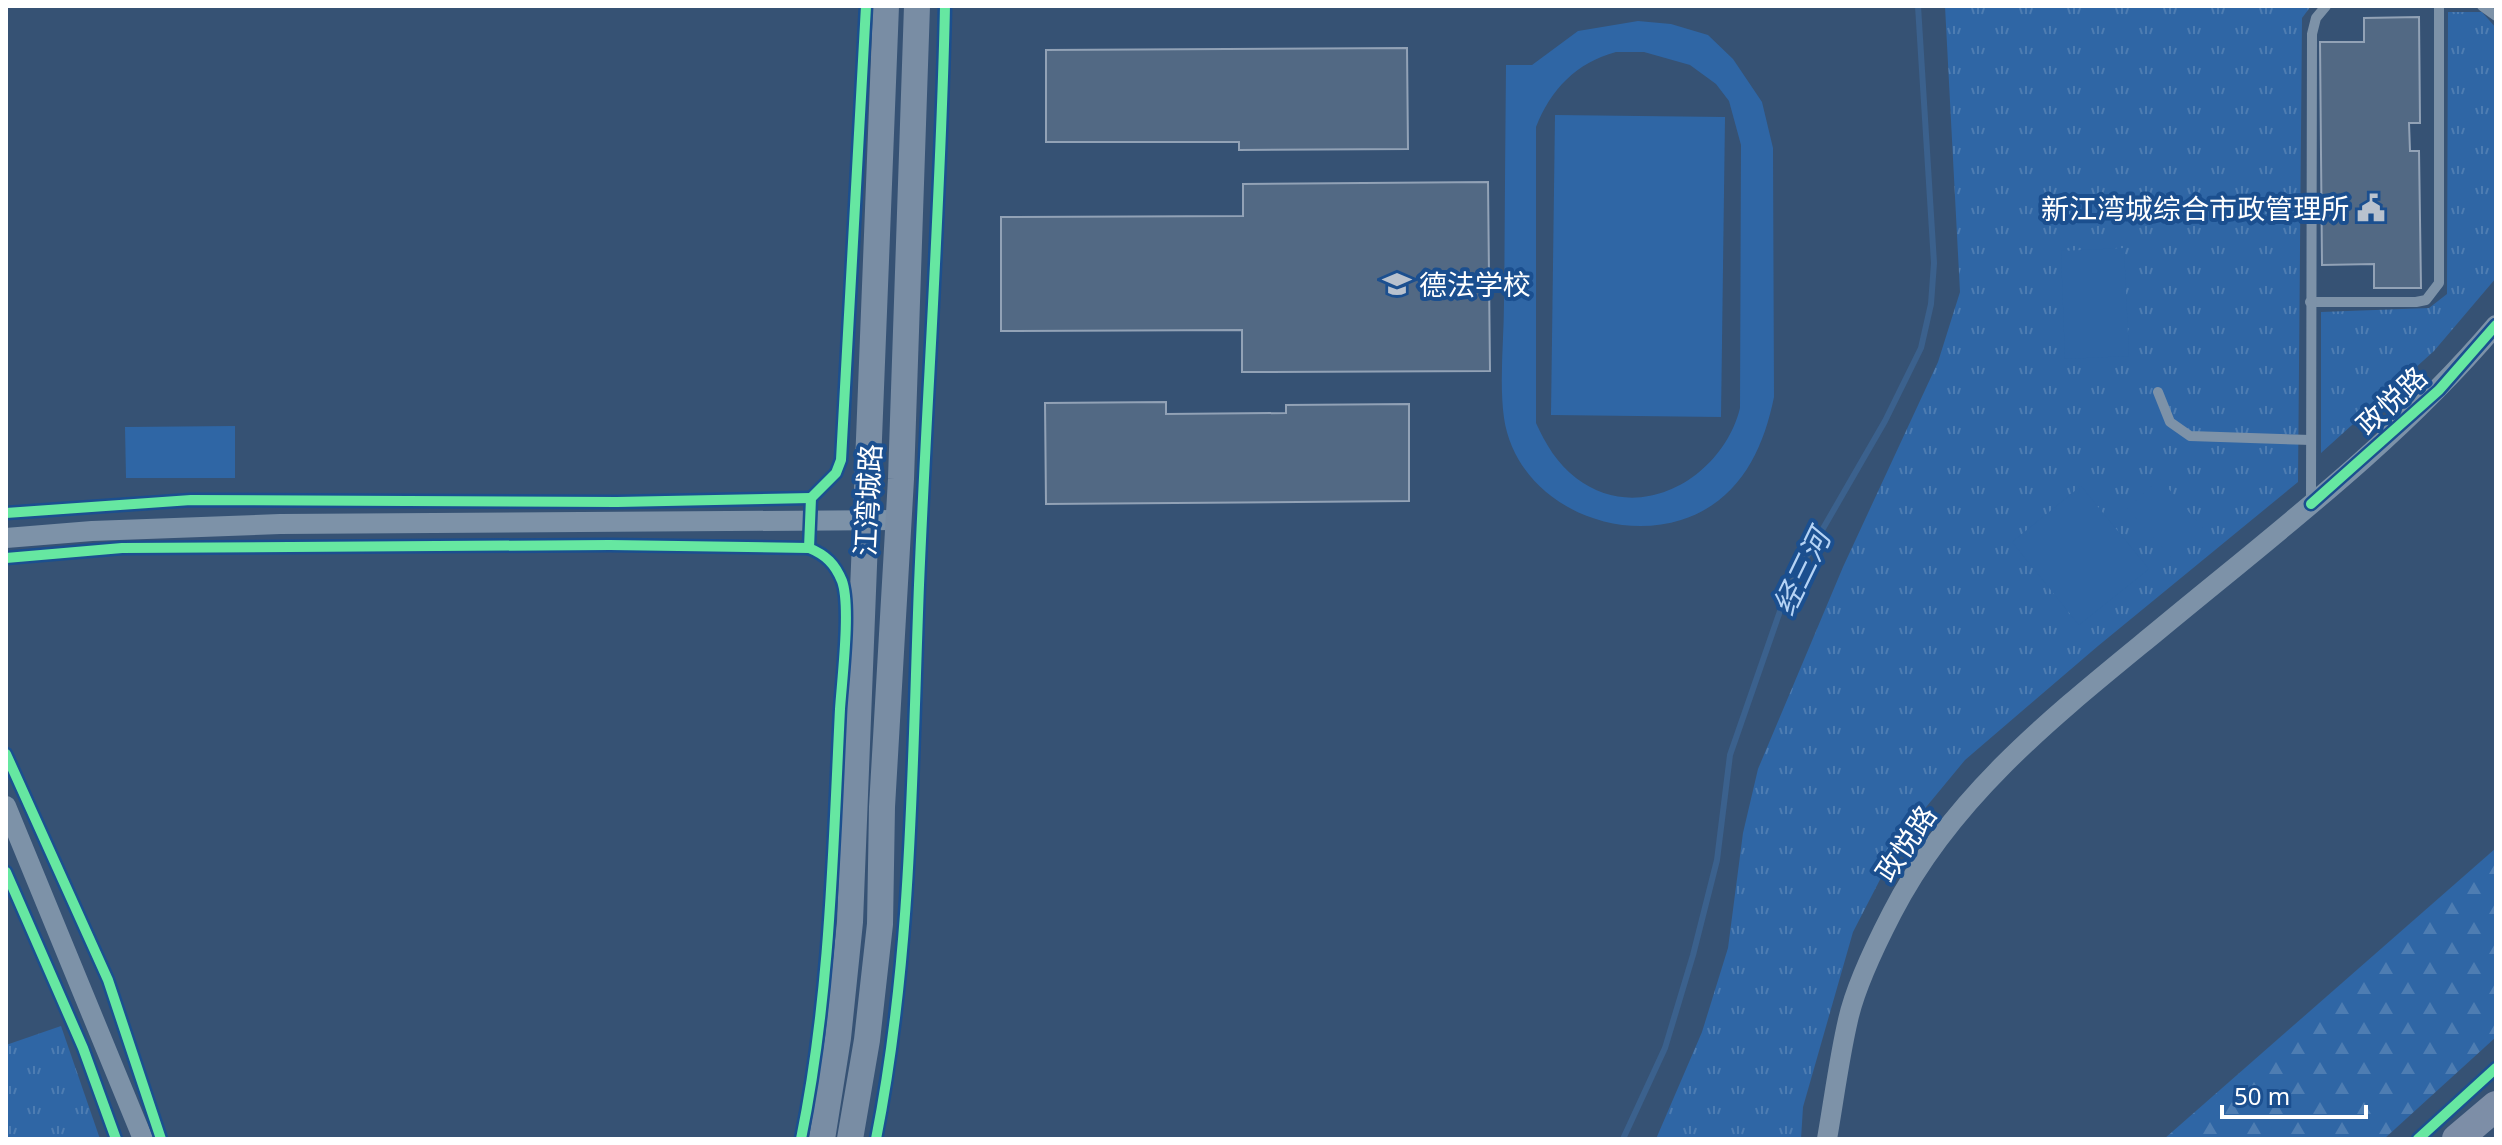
<svg xmlns="http://www.w3.org/2000/svg" width="2502" height="1145" viewBox="0 0 2502 1145" font-family="'Noto Sans','Noto Sans SC',sans-serif">
	<defs>
		<pattern id="forest-firs" width="22" height="20" patternUnits="userSpaceOnUse" patternTransform="scale(2)"><rect width="22" height="20" fill="#2f66a5"/><path d="M5 1l3.5 6h-7zM16 11l3.5 6h-7z" fill="#4e7db2"/></pattern>
		<pattern id="park-tufts" width="24" height="20" patternUnits="userSpaceOnUse" patternTransform="scale(2)"><rect width="24" height="20" fill="#2f66a5"/><path d="M3 7l-1-3M5 7V3M7 7l1-3M15 17l-1-3M17 17v-4M19 17l1-3" fill="none" stroke="#4e7db2"/></pattern>
	</defs>
	<rect width="100%" height="100%" fill="#365274"/>
	<path fill="url(#forest-firs)" d="M2496 848V1037L2384 1139H2164Z"/>
	<g fill="url(#park-tufts)">
		<path d="M1945 6H2311L2302 18 2298 482 2098 646 1965 760 1903 835 1853 932 1803 1107 1801 1139H1656L1702 1032 1728 948 1743 833 1758 769 1843 567 1938 362 1960 292Z"/>
		<path d="M2448 12H2482L2496 28V278L2434 351 2321 453V312L2429 308 2447 294Z"/>
		<path d="M61 1026 100 1139H6V1045Z"/>
	</g>
	<g fill="#2f66a5" fill-rule="evenodd">
		<path d="M1638 21 1671 24 1708 35 1733 59 1762 102 1773 148 1774 397C1763 452 1738 502 1681 520 1608 543 1516 499 1504 418 1499 381 1504 340 1504 302 1505 223 1505 144 1506 65H1532L1578 31ZM1616 52H1644L1690 65 1716 84 1729 101 1741 145 1740 408C1723 477 1640 527 1576 478 1557 463 1546 445 1536 423V127C1551 89 1576 63 1616 52Z"/>
		<path d="M1555 115 1725 117 1721 417 1551 415Z"/>
		<path d="M2124 248 2129 356 2065 359 2061 251Z"/>
		<path d="M235 426V478H126L125 427Z"/>
		<path d="M2160 479 2203 528 2171 557 2127 508Z"/>
		<path d="M2081 486 2149 569 2079 625 2012 542Z"/>
	</g>
	<g fill="none" stroke-linecap="round" stroke-linejoin="round">
		<path stroke="#3b618d" stroke-width="6" d="M1623 1139 1665 1048 1693 955 1717 860 1730 755 1787 591 1885 421 1921 348 1931 304 1934 263 1918 6"/>
	</g>
	<g fill="#526984" stroke="#92a2b6" stroke-width="2">
		<path d="M2419 17 2420 123H2409L2410 151H2419L2421 288H2374V264L2322 265 2320 42H2364V18Z"/>
		<path d="M1407 48 1408 149 1239 150V142H1046V50Z"/>
		<path d="M1488 182 1490 371 1242 372V330L1001 331V217L1243 216V184Z"/>
		<path d="M1166 402V414L1286 413V405L1409 404V501L1046 504 1045 403Z"/>
	</g>
	<g fill="none" stroke-linecap="round" stroke-linejoin="round">
		<g stroke="#7d92a8" stroke-width="10">
			<path d="M2482 6 2496 16"/>
			<path d="M2310 302H2416L2426 300 2439 283V6"/>
			<path d="M2158 392 2170 422 2190 436 2311 440"/>
			<path d="M2311 502 2312 34 2316 18 2326 6"/>
		</g>
		<g stroke="#7d92a8" stroke-width="20">
			<path d="M6 538 92 531 280 524 898 520"/>
			<path d="M6 806 143 1139"/>
			<path d="M1827 1139C1834 1099 1839 1059 1848 1020 1855 988 1877 942 1892 913 1952 796 2055 715 2155 633 2273 535 2397 442 2496 325"/>
		</g>
		<g stroke="#798da4" stroke-width="26">
			<path d="M822 1139 838 1038 850 922 886 6"/>
			<path d="M850 1139 867 1040 880 924 882 807 901 479 917 6"/>
		</g>
		<path stroke="#7d8ea7" stroke-width="30" d="M2457 1139 2496 1106"/>
		<defs>
			<g id="cycleway">
				<path d="M2311 504 2439 390 2496 325"/>
				<path d="M6 513 191 500 617 502 811 498"/>
				<path d="M6 558 122 548 610 545 809 548"/>
				<path d="M6 754 108 980 161 1139"/>
				<path d="M6 872 83 1048 116 1139"/>
				<path d="M801 1139C830 997 833 853 840 709 842 679 851 606 842 581 835 564 826 555 809 548L811 498 836 473 841 460 866 6"/>
				<path d="M876 1139C912 957 912 770 919 585 927 392 941 199 945 6"/>
				<path d="M2418 1139 2496 1068"/>
			</g>
		</defs>
		<use href="#cycleway" stroke="#1b4f8f" stroke-width="15"/>
		<use href="#cycleway" stroke="#66e7a1" stroke-width="10"/>
	</g>
	<defs>
		<symbol id="civic-bare" viewBox="-9 -9 18 18"><path d="M-.6-6.5H3V-4.5H.6V-3L4-1V1h2V6H-6V1h2V-1L-.6-3ZM-1.2 2.5V6h2.4V2.5Z" fill="#b9c2ce" stroke="#1b4f8f" stroke-width="2.5" paint-order="stroke"/></symbol>
		<symbol id="school-bare" viewBox="-9 -9 18 18"><path d="M0-5L7-2L0 1L-7-2ZM-4 1L0 2.5L4 1V4Q0 6-4 4Z" fill="#b9c2ce" stroke="#1b4f8f" stroke-width="2.5" paint-order="stroke"/></symbol>
	</defs>
	<g fill-rule="evenodd">
		<use href="#civic-bare" x="2351" y="188" width="40" height="40"/>
		<use href="#school-bare" x="1377" y="264" width="40" height="40"/>
	</g>
	<g text-anchor="middle" dominant-baseline="central" stroke-width="8" stroke-linejoin="round" paint-order="stroke">
		<g font-size="28" fill="#fff" stroke="#1b4f8f" text-anchor="end">
			<text x="2349" y="208">新江湾城综合市政管理所</text>
			<text x="1419" y="284" text-anchor="start">德法学校</text>
		</g>
		<g font-size="28" fill="#fff" stroke="#1b4f8f">
			<text transform="translate(2391 400) rotate(-43)">政悦路</text>
			<text transform="translate(867 500) rotate(-87)">江湾城路</text>
			<text transform="translate(1905 843) rotate(-56)">政悦路</text>
		</g>
		<g font-size="30" font-style="italic" fill="#b5d3f5" stroke="#1b4f8f">
			<text transform="translate(1801 572) rotate(-64)">经三河</text>
		</g>
	</g>
	<rect width="2502" height="1145" fill="none" stroke="#ffffff" stroke-width="16"/>
	<path d="M2222 1105v12h144v-12" fill="none" stroke="#ffffff" stroke-width="4"/>
	<text x="2234" y="1105" font-size="24" fill="#ffffff" stroke="#1b4f8f" stroke-width="6" paint-order="stroke">50 m</text>
</svg>
